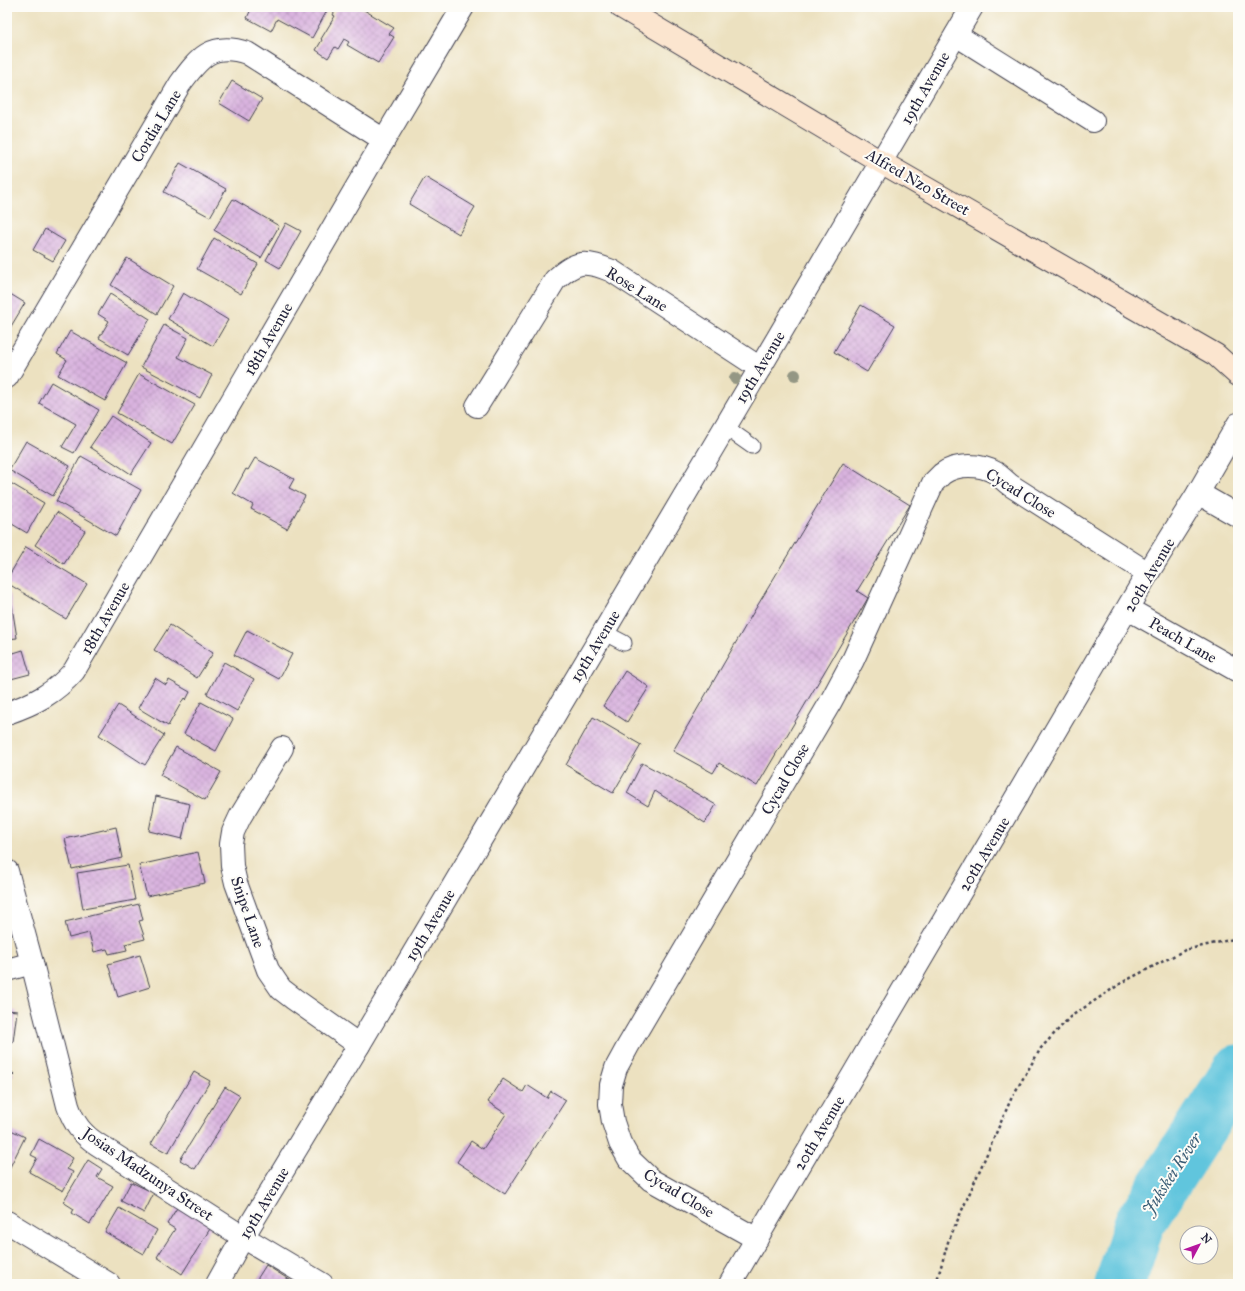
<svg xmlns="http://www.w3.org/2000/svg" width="1245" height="1291" viewBox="0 0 1245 1291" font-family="'IM FELL Great Primer',serif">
	<defs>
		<pattern id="building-cross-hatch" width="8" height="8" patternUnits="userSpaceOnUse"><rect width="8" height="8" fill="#d9b3df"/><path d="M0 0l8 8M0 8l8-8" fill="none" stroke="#ba9ac0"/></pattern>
	</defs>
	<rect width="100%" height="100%" fill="#fdfcf7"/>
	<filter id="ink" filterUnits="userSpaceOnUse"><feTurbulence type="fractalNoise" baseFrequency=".025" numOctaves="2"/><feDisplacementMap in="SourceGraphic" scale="8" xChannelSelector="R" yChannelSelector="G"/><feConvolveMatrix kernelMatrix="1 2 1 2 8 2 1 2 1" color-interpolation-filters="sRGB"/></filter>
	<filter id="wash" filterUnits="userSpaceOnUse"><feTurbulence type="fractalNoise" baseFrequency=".012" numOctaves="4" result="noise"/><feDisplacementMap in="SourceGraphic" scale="16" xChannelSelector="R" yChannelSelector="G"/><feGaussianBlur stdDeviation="0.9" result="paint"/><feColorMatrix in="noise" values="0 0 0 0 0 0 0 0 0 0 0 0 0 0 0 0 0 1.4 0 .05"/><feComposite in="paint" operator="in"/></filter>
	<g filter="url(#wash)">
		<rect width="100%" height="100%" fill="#ece1c0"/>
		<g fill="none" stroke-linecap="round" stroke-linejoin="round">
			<path stroke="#60c5dd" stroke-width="51" d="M1120 1284 1139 1224 1238 1070"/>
		</g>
		<g id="blocks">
			<g fill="url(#building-cross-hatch)">
				<path d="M252 7H329L312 38 277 19 271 31 247 18Z"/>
				<path d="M337 7H359L394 28 389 34 394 37 378 63 347 45 349 42 344 39 338 49 335 47 328 58 316 50 322 40 321 39 335 16 333 15Z"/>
				<path d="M232 81 262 99 249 121 219 103Z"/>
				<path d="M180 163 226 189 210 217 164 192Z"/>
				<path d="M425 177 475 207 459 234 409 204Z"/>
				<path d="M233 199 279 226 261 258 214 230Z"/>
				<path d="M286 223 301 231 280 268 266 260Z"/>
				<path d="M45 229 65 241 53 261 33 250Z"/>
				<path d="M214 238 258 264 241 294 197 269Z"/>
				<path d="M127 258 173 286 157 314 111 285Z"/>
				<path d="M7 292 25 303 7 333Z"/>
				<path d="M183 293 228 320 213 346 168 319Z"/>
				<path d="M110 294 150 319 128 355 99 338 109 321 98 314Z"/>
				<path d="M861 305 895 325 867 372 834 352Z"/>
				<path d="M164 325 188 338 178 357 212 375 200 398 141 367Z"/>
				<path d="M70 331 127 363 105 401 58 375 67 360 57 354Z"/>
				<path d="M139 374 195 405 172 444 117 413Z"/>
				<path d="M51 382 99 410 74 453 62 447 76 424 39 403Z"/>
				<path d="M111 416 151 443 131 474 90 447Z"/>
				<path d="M26 441 70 466 53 496 9 470Z"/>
				<path d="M81 456 141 490 116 536 56 501Z"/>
				<path d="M255 458 294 479 289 488 305 496 287 529 251 509 253 505 233 493 246 469 248 470Z"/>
				<path d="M843 463 910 505 857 591 868 598 757 786 719 763 713 773 673 751 753 613Z"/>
				<path d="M7 481 44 503 27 533 7 521Z"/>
				<path d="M57 512 85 531 64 564 35 545Z"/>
				<path d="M26 547 87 584 66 619 7 583V579Z"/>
				<path d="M10 594 17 638 7 639V595Z"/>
				<path d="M170 625 213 653 197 678 154 650Z"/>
				<path d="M247 630 292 654 279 679 234 655Z"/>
				<path d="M23 650 30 674 7 680V655Z"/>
				<path d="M224 662 254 679 237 711 207 694Z"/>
				<path d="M625 671 649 687 627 722 603 706Z"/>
				<path d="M155 678 166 685 169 680 190 692 186 700 184 698 168 726 138 708Z"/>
				<path d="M201 702 233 719 216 751 184 734Z"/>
				<path d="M118 705 164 735 145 765 99 735Z"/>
				<path d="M593 717 641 745 613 793 566 765Z"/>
				<path d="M176 747 221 772 205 800 160 775Z"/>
				<path d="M642 763 663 774 716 805 705 823 655 791 648 806 627 793Z"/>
				<path d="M156 796 190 804 182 839 149 831Z"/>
				<path d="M116 827 122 858 72 869 65 839Z"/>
				<path d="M198 852 205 883 147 896 139 865Z"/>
				<path d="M128 865 135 900 83 909 77 873Z"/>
				<path d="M139 904 143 920 139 921 145 939 125 944 127 950 109 954 107 949 94 952 89 933 69 938 65 922Z"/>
				<path d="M140 955 150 987 118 997 108 964Z"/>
				<path d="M7 1010 17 1011 13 1042 7 1041Z"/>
				<path d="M7 1067 14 1074 7 1081Z"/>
				<path d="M194 1072 210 1081 168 1153 151 1144Z"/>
				<path d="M503 1079 523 1092 527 1085 547 1098 551 1091 566 1100 505 1194 457 1162 471 1141 483 1149 506 1114 488 1102Z"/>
				<path d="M225 1087 240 1096 195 1169 180 1160Z"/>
				<path d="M7 1128 25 1137 7 1173Z"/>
				<path d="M39 1139 73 1158 67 1169 73 1172 63 1191 29 1172 37 1158 31 1155Z"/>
				<path d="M88 1160 102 1169 97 1177 113 1186 90 1224 72 1213 74 1209 63 1202Z"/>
				<path d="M131 1182 154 1193 144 1213 121 1201Z"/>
				<path d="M180 1203 213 1224 182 1274 157 1257 175 1229 167 1224Z"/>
				<path d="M119 1208 157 1230 144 1254 105 1232Z"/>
				<path d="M266 1265 296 1284H254Z"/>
			</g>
		</g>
	</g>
	<g filter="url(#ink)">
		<use href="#blocks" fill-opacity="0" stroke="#403f4f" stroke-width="1"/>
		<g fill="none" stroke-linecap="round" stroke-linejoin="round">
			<defs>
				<g id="lane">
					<path d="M725 427 752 446"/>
					<path d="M603 632 624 643"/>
				</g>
				<g id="street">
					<path d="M956 35 1093 121"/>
					<path d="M7 377 180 84C199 58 212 41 247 53L384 140"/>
					<path d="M477 406 555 280C576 260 586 260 612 271L760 368"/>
					<path d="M1198 493 1238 516"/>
					<path d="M1128 609 1238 671"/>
					<path d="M7 713C34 704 55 693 74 671L384 140 463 7"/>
					<path d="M282 748 240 817 233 832 231 844 232 866 236 883 268 970 281 989 294 999 359 1045"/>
					<path d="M7 871 32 963 68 1106C74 1124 82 1134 97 1144L243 1237 322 1284"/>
					<path d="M7 970 32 963"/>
					<path d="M7 1222 109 1284"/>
					<path d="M757 1239 651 1180 629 1159 620 1143 613 1122 610 1104 611 1085 616 1068 628 1046 830 703 853 660 933 483C936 480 939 477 942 474 957 463 981 464 996 473 1001 477 1005 481 1010 485L1148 573"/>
					<path d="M217 1284 243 1237 359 1045 760 368 972 7"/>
					<path d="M730 1284 1148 573 1198 493 1238 424"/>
				</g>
				<path id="secondary" d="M621 7 881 162 1216 355 1238 375"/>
			</defs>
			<use href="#lane" stroke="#403f4f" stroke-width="17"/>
			<use href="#street" stroke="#403f4f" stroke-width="24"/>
			<use href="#secondary" stroke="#403f4f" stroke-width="24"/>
			<path stroke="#403f4f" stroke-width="2.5" stroke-dasharray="3 3" stroke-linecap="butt" d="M936 1284 948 1242 1012 1097 1041 1048 1070 1017 1123 982 1185 950 1238 938"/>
			<use href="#lane" stroke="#fff" stroke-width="15"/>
			<use href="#street" stroke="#fff" stroke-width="22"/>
			<use href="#secondary" stroke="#fbe5cf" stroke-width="22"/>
		</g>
		<g fill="#949784">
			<circle cx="795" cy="375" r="6"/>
			<circle cx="735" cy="378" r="6"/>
		</g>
	</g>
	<g text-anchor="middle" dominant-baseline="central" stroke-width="4" stroke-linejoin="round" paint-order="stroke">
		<g font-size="16" fill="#22223b" stroke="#fdfcf7">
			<text transform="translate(925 88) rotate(-60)">19th Avenue</text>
			<text transform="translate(156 126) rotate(-59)">Cordia Lane</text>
			<text transform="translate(918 182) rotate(30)">Alfred Nzo Street</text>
			<text transform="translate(637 289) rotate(32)">Rose Lane</text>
			<text transform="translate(268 339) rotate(-60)">18th Avenue</text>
			<text transform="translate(760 367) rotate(-59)">19th Avenue</text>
			<text transform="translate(1021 493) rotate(32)">Cycad Close</text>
			<text transform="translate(1149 575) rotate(-59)">20th Avenue</text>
			<text transform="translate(105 618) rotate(-60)">18th Avenue</text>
			<text transform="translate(1183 640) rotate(30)">Peach Lane</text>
			<text transform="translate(595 646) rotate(-59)">19th Avenue</text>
			<text transform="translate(785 779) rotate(-60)">Cycad Close</text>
			<text transform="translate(984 854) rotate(-59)">20th Avenue</text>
			<text transform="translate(248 912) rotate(71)">Snipe Lane</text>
			<text transform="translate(430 925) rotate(-59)">19th Avenue</text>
			<text transform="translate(819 1133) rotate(-59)">20th Avenue</text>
			<text transform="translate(148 1174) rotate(34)">Josias Madzunya Street</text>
			<text transform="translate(679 1193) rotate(31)">Cycad Close</text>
			<text transform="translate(264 1203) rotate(-59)">19th Avenue</text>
		</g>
		<g font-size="17" font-style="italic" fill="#385b74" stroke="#fdfcf7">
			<text transform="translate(1172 1174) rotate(-57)">Jukskei River</text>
		</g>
	</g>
	<rect width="1245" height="1291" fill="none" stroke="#fdfcf7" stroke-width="24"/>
	<g transform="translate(1199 1245) rotate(49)"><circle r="19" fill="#fdfcf7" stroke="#a5a5ac"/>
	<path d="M0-3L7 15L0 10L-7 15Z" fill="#b5179e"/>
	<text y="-6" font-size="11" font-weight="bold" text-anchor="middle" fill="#22223b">N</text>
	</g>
</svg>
